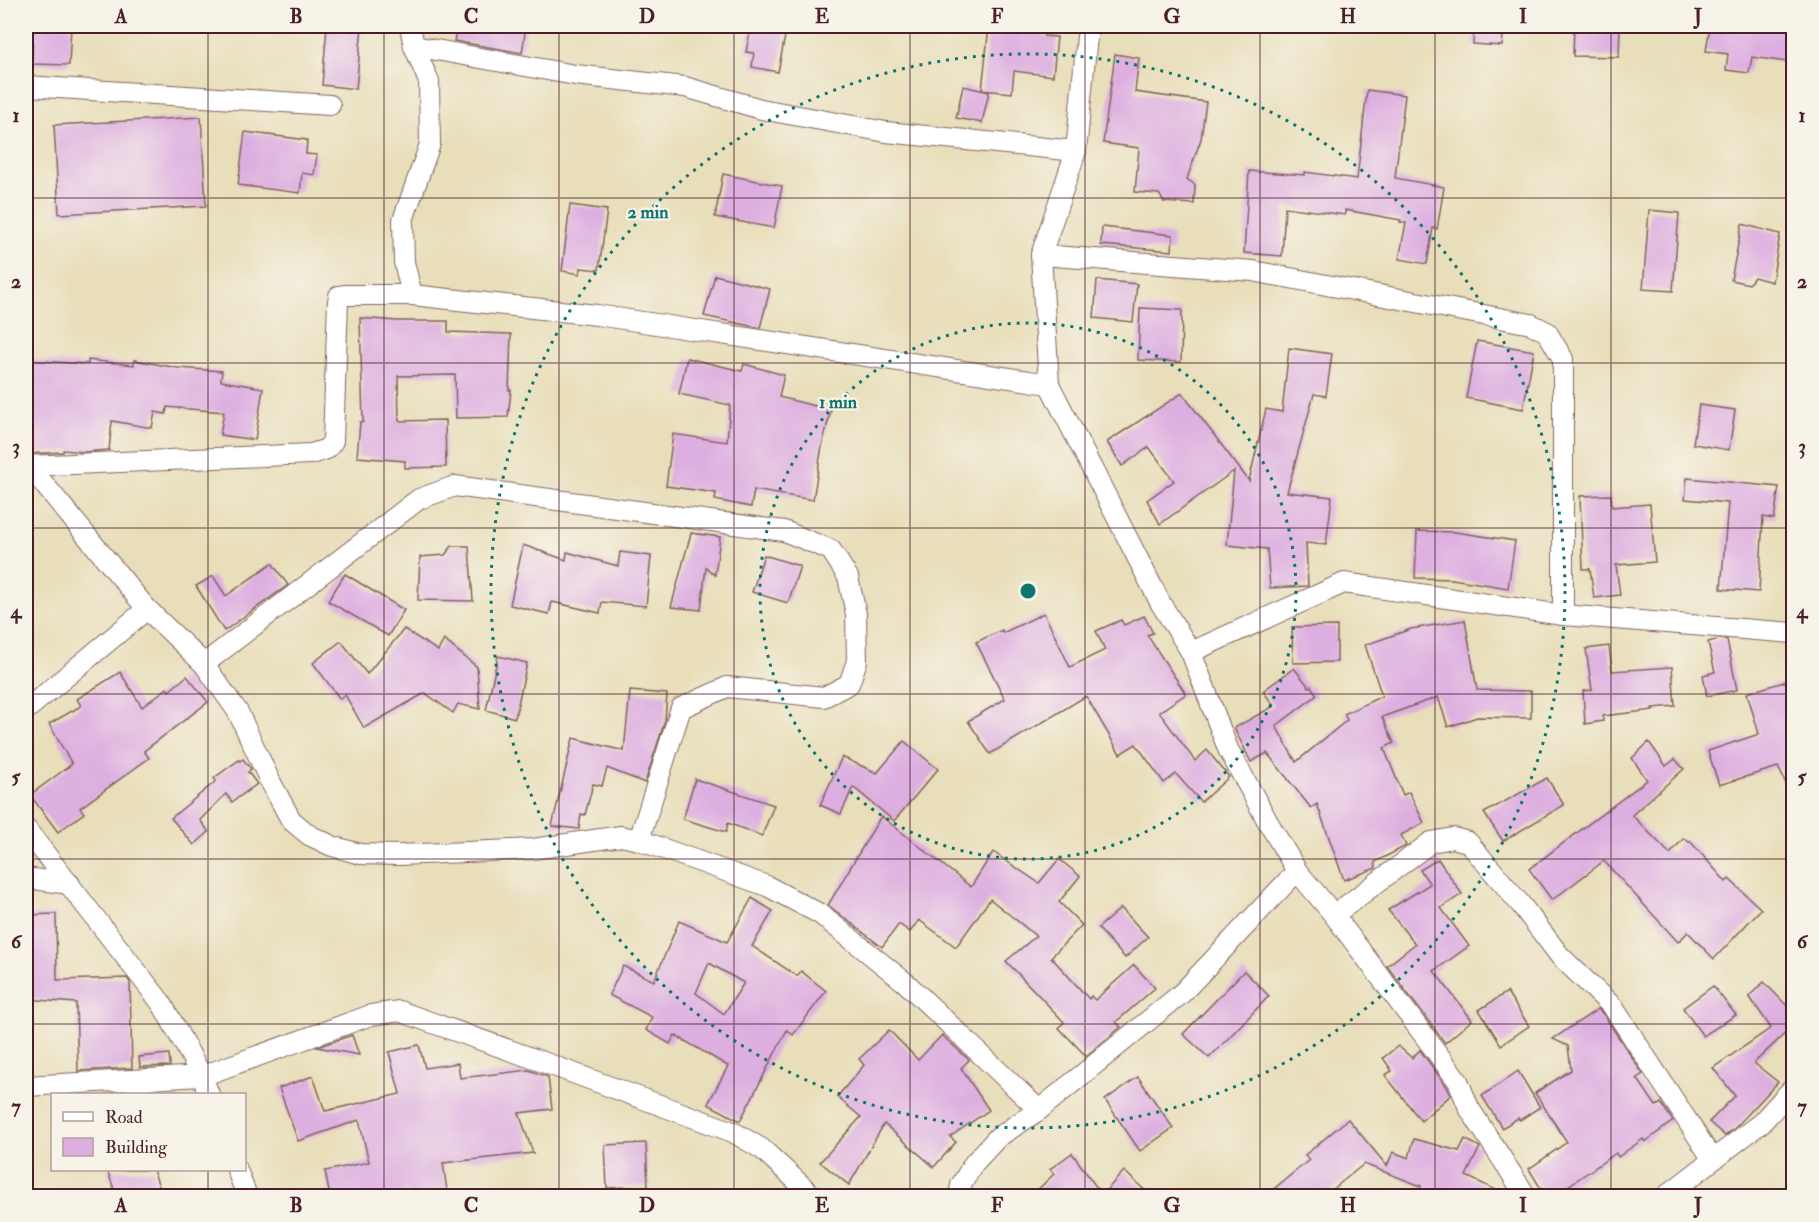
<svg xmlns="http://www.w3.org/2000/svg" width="1819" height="1222" viewBox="0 0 1819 1222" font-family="'IM FELL Double Pica',serif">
	<rect width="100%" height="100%" fill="#f7f3e8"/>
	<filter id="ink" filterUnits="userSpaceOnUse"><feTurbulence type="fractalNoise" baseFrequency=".0167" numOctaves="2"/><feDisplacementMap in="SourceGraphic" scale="12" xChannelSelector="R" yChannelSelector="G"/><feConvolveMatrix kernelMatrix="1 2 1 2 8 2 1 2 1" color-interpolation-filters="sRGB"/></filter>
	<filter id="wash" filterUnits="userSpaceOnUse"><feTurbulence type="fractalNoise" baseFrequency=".008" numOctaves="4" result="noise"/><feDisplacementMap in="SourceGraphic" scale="24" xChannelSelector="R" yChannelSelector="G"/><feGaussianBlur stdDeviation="1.35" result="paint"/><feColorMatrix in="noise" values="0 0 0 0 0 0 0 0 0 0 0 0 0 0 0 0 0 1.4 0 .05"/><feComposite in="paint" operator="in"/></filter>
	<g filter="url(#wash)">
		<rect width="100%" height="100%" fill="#e8deba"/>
		<g id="blocks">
			<g fill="#ddaee0" fill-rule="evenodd">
				<path d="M33 26H71L69 65 32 64Z"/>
				<path d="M327 26H362L356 89 322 85Z"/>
				<path d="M457 26H526L522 53 454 41Z"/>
				<path d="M751 26H787L778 72 752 67 754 53 746 52Z"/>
				<path d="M989 26H1046L1044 36 1057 37 1053 76 1014 71 1012 93 982 90Z"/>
				<path d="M1474 26H1504L1502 46 1473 44Z"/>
				<path d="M1574 26H1620L1619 57 1573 56Z"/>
				<path d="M1710 26H1794V63L1752 57 1749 73 1726 70 1728 54 1706 51Z"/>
				<path d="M1115 54 1139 58 1135 92 1206 102 1201 139 1187 179 1195 185 1194 204 1164 202 1159 194 1135 192 1139 148 1103 143Z"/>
				<path d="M963 86 989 92 982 123 956 118Z"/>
				<path d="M1367 90 1405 95 1395 178 1444 187 1437 229 1433 228 1427 264 1399 259 1406 223 1400 222 1401 220 1345 210V215L1285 207 1282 256 1244 253 1249 171 1305 175V172L1357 179Z"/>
				<path d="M201 117 206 206 59 214 54 125Z"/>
				<path d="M245 132 307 140 306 154 317 155 314 175 302 173 300 193 238 185Z"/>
				<path d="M723 174 782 186 774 228 715 217Z"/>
				<path d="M570 205 607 210 599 270 581 268 580 274 562 271Z"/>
				<path d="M1649 210 1679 213 1673 291 1643 289Z"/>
				<path d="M1742 224 1780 234 1772 282 1754 277 1749 284 1731 280Z"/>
				<path d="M1102 227 1173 235 1172 251 1101 245Z"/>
				<path d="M715 275 770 289 760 328 704 316Z"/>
				<path d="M1097 280 1137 284 1133 322 1094 318Z"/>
				<path d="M1140 308 1182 310 1181 362 1138 360Z"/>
				<path d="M360 318 397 321H448V332L511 334 509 390H511L508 417 456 418 455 375 398 376 399 421 445 420 446 467 405 468V461L357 457 360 422H363Z"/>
				<path d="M1477 341 1534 351 1523 409 1466 398Z"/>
				<path d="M1289 348 1332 354 1326 396 1314 394 1287 492 1332 497 1326 545 1306 543 1308 586 1270 588 1267 549 1227 545 1234 471 1160 524 1147 500 1174 481 1149 447 1122 466 1107 442 1182 393 1249 481 1266 409 1282 412Z"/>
				<path d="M687 358 742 371 744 364 784 375 779 397 831 410 822 446 813 500 754 490 751 507 715 500 716 493 666 486 673 434 727 442 730 405 679 394Z"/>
				<path d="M26 360 88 364V360L134 365V360L178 368 222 371 221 381 263 388 255 440 220 435 224 412 167 407 166 414 155 412 152 428 112 421 109 450 84 452 63 450V452L26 454Z"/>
				<path d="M1699 405 1735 410 1729 450 1693 444Z"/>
				<path d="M1687 478 1779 487 1774 519 1763 517 1759 592 1721 589 1728 503 1685 499Z"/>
				<path d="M1611 495 1612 507 1650 504 1655 562 1616 565 1620 595 1594 598 1590 569H1583L1580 496Z"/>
				<path d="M1417 531 1455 532 1515 541 1508 588 1452 579 1415 578Z"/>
				<path d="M691 533 720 537 715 575 706 567 701 610 671 607Z"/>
				<path d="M523 545 566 560 567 552 618 566 620 552 651 556 646 606 602 602 600 613 552 602 549 614 510 605Z"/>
				<path d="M452 546H469L473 601 418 600 420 557 445 555Z"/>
				<path d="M764 555 800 566 788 603 752 592Z"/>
				<path d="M272 563 288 585 224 631 196 586 213 576 226 596Z"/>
				<path d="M345 574 404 610 388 636 328 601Z"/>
				<path d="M1044 613 1070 667 1105 650 1096 631 1121 620 1124 625 1144 616 1153 633 1147 635 1186 694 1159 712 1195 761 1207 750 1229 777 1201 802 1176 774 1164 783 1136 744 1120 754 1086 696 990 754 968 721 1005 699 976 642 1002 630 1003 633Z"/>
				<path d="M1465 620 1477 690 1531 691V718L1477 717 1448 727 1438 697 1382 717 1394 743 1384 748 1403 795 1409 792 1424 823 1401 835 1406 846 1375 862 1376 868 1344 880 1317 804 1311 808 1267 753 1251 762 1234 728 1274 706 1263 691 1294 668 1309 687 1311 686 1317 695 1276 726 1296 762 1347 720 1344 714 1382 696 1365 645 1411 629Z"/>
				<path d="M1337 626V662L1293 663 1292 627Z"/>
				<path d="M404 629 438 651 444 640 477 667 480 709 458 704 453 713 425 693 364 728 345 695 340 699 313 663 341 641 367 674Z"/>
				<path d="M1720 639 1727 640 1737 690 1707 696 1703 675 1715 672 1708 642Z"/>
				<path d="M1609 646 1612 671 1672 667 1675 706 1652 708 1654 710 1603 716V721L1585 724 1583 691 1592 690 1586 649Z"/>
				<path d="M498 656 527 663 515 718 486 710Z"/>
				<path d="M120 672 142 707 167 688 169 691 187 676 208 702 144 751 149 758 80 808 84 813 58 832 30 795 72 764 49 724 81 706 77 699Z"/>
				<path d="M1794 679V800L1778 767 1719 785 1708 751 1759 734 1747 693Z"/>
				<path d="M630 691 667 694 665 720 645 783 607 768 602 786 593 784 585 815 581 814 579 829 552 826 573 738 624 751Z"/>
				<path d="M904 741 938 769 894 821 853 787 841 814 820 805 842 757 877 773Z"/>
				<path d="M1649 742 1666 766 1675 759 1684 769 1632 815 1670 854 1684 838 1689 842 1690 841 1726 882 1729 879 1761 909 1714 959 1688 932 1678 942 1604 861 1552 900 1529 869 1647 780 1632 758Z"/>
				<path d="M243 759 251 769 248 772 257 784 232 802 226 794 200 820 209 832 194 845 171 818 216 781 214 778 239 760 240 761Z"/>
				<path d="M1547 778 1564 805 1503 841 1484 813Z"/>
				<path d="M695 779 774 805 762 836 728 823 726 832 683 819Z"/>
				<path d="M881 816 971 887 993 852 1039 883 1059 859 1080 876 1059 902 1082 925 1051 957 1089 999 1091 996 1095 1000 1134 965 1155 988 1116 1022 1121 1027 1086 1056 1059 1028 1064 1022 1006 961 1036 936 990 899 956 947 919 920 910 932 899 924 882 947 828 905Z"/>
				<path d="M1438 859 1462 894 1441 908 1469 946 1434 971 1472 1020 1445 1043 1387 966 1415 944 1388 910 1430 884 1420 870Z"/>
				<path d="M752 898 773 911 752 946 797 976 801 971 826 991 793 1035 787 1030 740 1121 708 1104 728 1066 675 1035 670 1044 646 1030 652 1017 609 995 623 966 654 981 679 921 727 942ZM709 963 744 983 724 1014 696 993Z"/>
				<path d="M1121 908 1148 937 1125 958 1098 928Z"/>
				<path d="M56 914 57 980 127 978 130 982 132 1068 78 1071 76 1003 26 999V915Z"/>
				<path d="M1244 971 1269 996 1209 1058 1183 1034Z"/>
				<path d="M1764 982 1794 1013V1025L1754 1063 1778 1082 1737 1126 1725 1136 1709 1122 1735 1096 1713 1068 1771 1028 1749 996Z"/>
				<path d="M1713 986 1736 1015 1703 1036 1683 1008Z"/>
				<path d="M1507 992 1529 1026 1501 1045 1479 1010Z"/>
				<path d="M1598 1009 1604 1015 1643 1074 1637 1078 1656 1106 1661 1103 1673 1121 1645 1142 1643 1139 1618 1157 1616 1153 1552 1197H1546L1529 1169 1567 1142 1535 1093 1571 1070 1568 1046 1553 1039Z"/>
				<path d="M889 1030 918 1060 942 1035 969 1060 961 1068 989 1110 950 1137 956 1142 934 1167 884 1124 849 1185 820 1162 861 1117 837 1097 864 1065 859 1059Z"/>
				<path d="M352 1035 359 1055 317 1047Z"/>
				<path d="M419 1045 425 1068 458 1063 460 1078 529 1070 548 1077 552 1109 519 1113 533 1153 443 1163 448 1197H409L408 1191 383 1197H330L325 1171 369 1162 359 1120 298 1141 279 1088 313 1076 325 1111 400 1094 389 1052Z"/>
				<path d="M1398 1046 1412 1058 1420 1050 1447 1087 1451 1095 1421 1121 1385 1075 1392 1071 1383 1058Z"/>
				<path d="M169 1054 170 1066 140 1067 139 1057Z"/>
				<path d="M1518 1071 1540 1107 1520 1120 1518 1118 1502 1128 1482 1096Z"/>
				<path d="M1138 1077 1173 1128 1140 1151 1105 1100Z"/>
				<path d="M1348 1119 1387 1166 1393 1152 1409 1158 1414 1139 1459 1151 1465 1139 1480 1147 1466 1176 1511 1197H1417L1421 1186 1364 1164 1323 1197H1264L1309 1160 1305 1155Z"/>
				<path d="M646 1143 648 1186 607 1188 605 1145Z"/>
				<path d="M1072 1153 1102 1195 1124 1171 1152 1197H1030L1054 1174 1050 1169Z"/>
				<path d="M107 1170H153L163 1197H117Z"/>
			</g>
		</g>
	</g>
	<g filter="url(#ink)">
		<use href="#blocks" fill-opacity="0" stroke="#81625d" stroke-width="1.5"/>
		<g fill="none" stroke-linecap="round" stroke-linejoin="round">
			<defs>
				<g id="minor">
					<path d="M410 26 414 46 429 82 430 144 403 220 404 262 412 295"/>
					<path d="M1088 26 1076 151 1041 255 1049 384 1161 604 1191 652 1228 749 1268 822 1297 871 1334 915 1458 1081 1469 1108 1526 1196"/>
					<path d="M414 46 575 75 685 87 761 109 886 132 1076 151"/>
					<path d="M26 86 330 105"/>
					<path d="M1041 255 1253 271 1531 324 1547 332 1563 359V615"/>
					<path d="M26 466 311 454 327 449 333 441 338 301 339 296 344 295H412L597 315 1049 384"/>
					<path d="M29 466 147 609 204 664 238 712 269 779 291 820 309 835 332 846 360 854 399 855 533 849 621 836 639 840 767 886 820 914 906 983 1039 1110"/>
					<path d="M1191 652 1344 583 1563 615 1794 633"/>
					<path d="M204 664 419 499 455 486 784 531 831 550 848 577 856 614 857 661 849 684 824 697 727 687 681 708 639 840"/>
					<path d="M26 710 147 609"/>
					<path d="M26 829 162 1004 202 1076 209 1094"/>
					<path d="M26 878 70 884"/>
					<path d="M1334 915 1431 842 1453 838 1468 842 1522 906 1560 956 1613 1007 1713 1160"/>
					<path d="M26 1086 202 1076 371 1015 399 1011 543 1062 733 1132 762 1149 813 1196"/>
					<path d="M237 1170 247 1196"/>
					<path d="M959 1196 961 1185 974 1163 998 1137 1039 1110 1182 993 1297 871"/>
					<path d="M1666 1196 1761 1123 1794 1087"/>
				</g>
			</defs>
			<use href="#minor" stroke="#81625d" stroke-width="22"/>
			<use href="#minor" stroke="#fff" stroke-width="20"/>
		</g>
	</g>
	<path fill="none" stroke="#4a1f2b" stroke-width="1.5" stroke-opacity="0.55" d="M208 26V1094M384 26V1196M559 26V1196M734 26V1196M910 26V1196M1085 26V1196M1260 26V1196M1435 26V1196M1611 26V1196M26 198H1794M26 363H1794M26 528H1794M26 694H1794M26 859H1794M26 1024H1794M208 1170V1196"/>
	<g fill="none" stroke="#0f766e" stroke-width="3" stroke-dasharray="3 6">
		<circle cx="1028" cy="591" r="268"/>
		<circle cx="1028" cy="591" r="537"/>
	</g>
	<circle cx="1028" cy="591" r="9" fill="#0f766e" stroke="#f7f3e8" stroke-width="3"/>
	<g font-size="18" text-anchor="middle" font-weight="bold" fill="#0f766e" stroke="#f7f3e8" stroke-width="4.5" stroke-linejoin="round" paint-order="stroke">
		<text x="648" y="218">2 min</text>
		<text x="838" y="408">1 min</text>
	</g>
	<rect width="1819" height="1222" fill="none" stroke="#f7f3e8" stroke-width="66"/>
	<rect x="51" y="1093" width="195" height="78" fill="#f7f3e8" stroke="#b29e9c" stroke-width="1.5"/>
	<rect x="63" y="1112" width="30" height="9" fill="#ffffff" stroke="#b29e9c" stroke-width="1.5"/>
	<text x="105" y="1123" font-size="18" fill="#4a1f2b">Road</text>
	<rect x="63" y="1138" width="30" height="18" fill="#ddaee0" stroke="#b29e9c" stroke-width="1.5"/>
	<text x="105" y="1153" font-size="18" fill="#4a1f2b">Building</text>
	<rect x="33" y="33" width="1753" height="1156" fill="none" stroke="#4a1f2b" stroke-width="2"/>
	<g font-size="20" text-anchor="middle" font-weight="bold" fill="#4a1f2b">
		<text x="121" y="23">A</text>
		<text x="296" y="23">B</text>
		<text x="471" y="23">C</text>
		<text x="647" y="23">D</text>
		<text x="822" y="23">E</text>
		<text x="997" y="23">F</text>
		<text x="1172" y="23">G</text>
		<text x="1348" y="23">H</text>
		<text x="1523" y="23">I</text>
		<text x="1698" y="23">J</text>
		<text x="16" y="122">1</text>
		<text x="1802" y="122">1</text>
		<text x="16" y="288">2</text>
		<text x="1802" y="288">2</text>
		<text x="16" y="453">3</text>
		<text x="1802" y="453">3</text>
		<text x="16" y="618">4</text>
		<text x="1802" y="618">4</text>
		<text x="16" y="783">5</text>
		<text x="1802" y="783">5</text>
		<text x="16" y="948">6</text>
		<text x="1802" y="948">6</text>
		<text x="16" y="1113">7</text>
		<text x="1802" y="1113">7</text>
		<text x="121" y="1212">A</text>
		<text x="296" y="1212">B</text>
		<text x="471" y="1212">C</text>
		<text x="647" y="1212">D</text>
		<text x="822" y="1212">E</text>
		<text x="997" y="1212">F</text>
		<text x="1172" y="1212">G</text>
		<text x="1348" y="1212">H</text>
		<text x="1523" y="1212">I</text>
		<text x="1698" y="1212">J</text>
	</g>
</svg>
